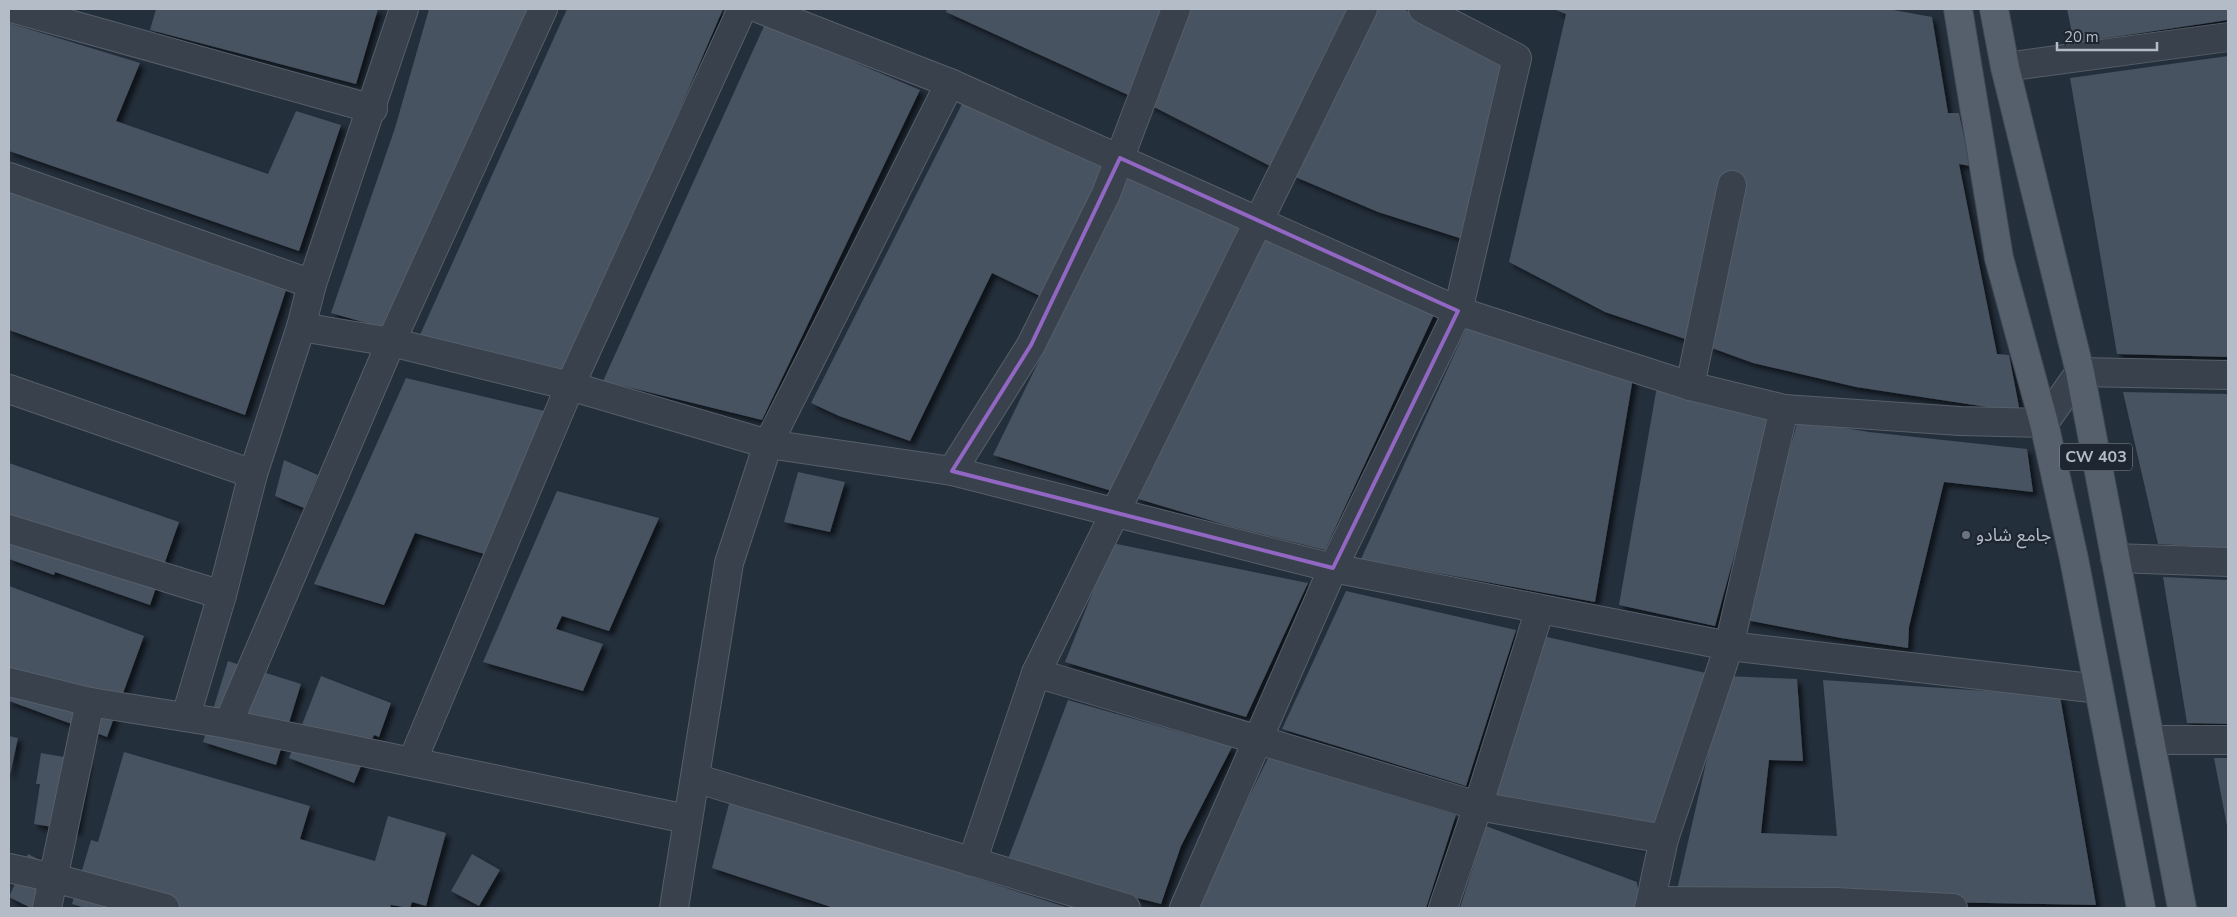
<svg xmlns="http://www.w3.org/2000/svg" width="2237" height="917" viewBox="0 0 2237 917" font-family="'Nunito Sans','Noto Sans Arabic',sans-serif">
	<defs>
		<filter id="shadow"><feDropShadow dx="4.5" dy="4.5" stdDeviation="2.5" flood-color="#0009"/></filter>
	</defs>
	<rect width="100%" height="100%" fill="#242f3c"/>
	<g fill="#465260" filter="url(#shadow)">
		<path d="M156 9H378L356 84 150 30Z"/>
		<path d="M429 9H530L384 328 331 313 395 128Z"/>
		<path d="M567 9H723L567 372 419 337Z"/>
		<path d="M947 9H1161L1128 95 946 12Z"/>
		<path d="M1188 9H1351L1272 167 1150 105Z"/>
		<path d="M1377 9H1404L1507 65 1472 242 1378 212 1293 176Z"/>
		<path d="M1553 9H1888L1932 17 1948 113H1959L1970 166 1959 164 1997 354 2009 355 2020 412 1856 387 1753 363 1709 347 1742 177 1722 174 1708 260 1691 341 1605 312 1509 262 1566 14Z"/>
		<path d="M2067 9H2228V20L2074 43Z"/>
		<path d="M9 23 140 63 116 121 268 174 296 111 341 125 299 251 9 151Z"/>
		<path d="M765 24 920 90 762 420 603 381Z"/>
		<path d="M2228 56V357L2117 354 2070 78Z"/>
		<path d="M966 96 1107 159 1042 297 992 273 910 441 839 416 811 403Z"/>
		<path d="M1132 170 1246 223 1115 492 993 455Z"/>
		<path d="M9 191 287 287 245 415 9 330Z"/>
		<path d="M1264 231 1438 306 1325 550 1229 526 1135 498Z"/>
		<path d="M1470 320 1633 378 1595 602 1361 559Z"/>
		<path d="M406 378 549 412 515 481 484 554 415 533 384 605 314 584Z"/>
		<path d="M1657 386 1773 414 1715 626 1619 605Z"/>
		<path d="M2123 392 2228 394V548L2158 544Z"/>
		<path d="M1798 420 1869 432 2027 449 2033 492 1944 482 1909 627 1908 648 1841 638 1746 620 1755 574Z"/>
		<path d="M284 460 318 475 304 508 275 496Z"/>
		<path d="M9 463 179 522 150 605 55 572 54 575 9 559Z"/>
		<path d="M798 472 845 482 830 532 784 522Z"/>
		<path d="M557 491 659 518 609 631 562 616 559 622 556 629 603 644 583 691 483 662Z"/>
		<path d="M1112 543 1308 583 1246 717 1065 662Z"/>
		<path d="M2163 577 2228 580V724L2187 723Z"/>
		<path d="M9 586 144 636 107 737 9 701Z"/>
		<path d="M1346 591 1516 630 1466 786 1282 729Z"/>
		<path d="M1543 636 1706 673 1658 852 1495 796Z"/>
		<path d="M228 661 301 684 276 765 203 742Z"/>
		<path d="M321 676 391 703 379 737 374 735 354 783 289 758Z"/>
		<path d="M1726 676 1797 679 1803 761 1769 760 1761 833 1837 836 1823 680 2060 696 2096 905 1935 902 1674 903Z"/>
		<path d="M1068 700 1232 747 1181 846 1161 904 1074 882 1008 859Z"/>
		<path d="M9 736 18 738 10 775H9Z"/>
		<path d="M124 752 310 806 300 839 375 861 388 816 446 833 426 906 412 902 410 908 391 905 390 908H85L72 904 91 840 98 842Z"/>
		<path d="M41 753 87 761 77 831 34 824 40 784H36Z"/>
		<path d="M1268 758 1456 815 1426 908H1195Z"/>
		<path d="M2214 758H2228V826H2227Z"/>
		<path d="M730 800 1069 908H834L712 868Z"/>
		<path d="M1486 826 1637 882 1639 897 1636 908H1460Z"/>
		<path d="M28 854 63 872 46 908H31L9 897Z"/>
		<path d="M472 854 500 870 479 906 451 891Z"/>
	</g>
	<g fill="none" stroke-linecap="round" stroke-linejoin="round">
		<defs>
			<g id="minor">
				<path d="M15 9 373 109"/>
				<path d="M760 9 950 83 1458 311 1544 339 1690 386 1784 409 1960 421 2044 423 2080 372 2228 375"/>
				<path d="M1363 9 1036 673 1478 806 1664 839"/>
				<path d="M2005 67 2228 37"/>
				<path d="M9 177 312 284"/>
				<path d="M301 327 391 342 570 386 768 444 952 471 1333 568 1729 646 2099 689"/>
				<path d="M1690 386 1732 185"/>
				<path d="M9 389 253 474"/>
				<path d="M952 471 1031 345 1106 194 1176 9"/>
				<path d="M9 529 222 595"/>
				<path d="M2115 558 2228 562"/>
				<path d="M9 682 90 702 228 724 687 819"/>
				<path d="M186 716 222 595 253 474 301 327 312 284 404 9"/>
				<path d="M228 724 391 342 543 9"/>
				<path d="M2150 740H2228"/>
				<path d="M412 762 570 386 742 9"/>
				<path d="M695 778 1126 908"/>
				<path d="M972 862 1036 673"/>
				<path d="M9 868 54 878 165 908"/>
				<path d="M1652 901 1835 902 1953 908"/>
				<path d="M47 908 90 702"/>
				<path d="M674 908 729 563 768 444 950 83"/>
				<path d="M1184 908 1333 568 1458 311 1517 58 1423 9"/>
				<path d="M1443 908 1478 806 1540 609"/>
				<path d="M1649 908 1664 839 1729 646 1784 409"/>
			</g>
			<g id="major">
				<path d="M1958 9 1999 258 2044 423 2074 559 2141 908"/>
				<path d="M1994 9 2005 67 2080 372 2182 908"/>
			</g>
		</defs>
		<use href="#minor" stroke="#565f6a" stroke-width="30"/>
		<use href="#major" stroke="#414a55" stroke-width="30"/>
		<use href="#minor" stroke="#38414c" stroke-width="28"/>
		<use href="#major" stroke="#56606c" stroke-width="28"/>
	</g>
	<path fill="none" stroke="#9266c3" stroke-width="4" stroke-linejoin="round" d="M1120 158 1458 311 1333 568 952 471 1031 345Z"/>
	<circle fill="#6b7280" stroke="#1d2631" stroke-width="2" cx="1966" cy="535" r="5"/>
	<g text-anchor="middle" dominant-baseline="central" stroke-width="4.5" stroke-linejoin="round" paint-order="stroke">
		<rect fill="#1d2631" stroke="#878f9b" stroke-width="1" x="2060" y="443.5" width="72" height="27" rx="4"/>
		<g font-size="16" font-weight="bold" fill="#b4bcc8">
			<text x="2096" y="457">CW 403</text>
		</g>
		<g font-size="18" fill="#b4bcc8" stroke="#1d2631" text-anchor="start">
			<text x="1976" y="535">جامع شادو</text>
		</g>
	</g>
	<rect width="2237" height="917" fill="none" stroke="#b4bcc8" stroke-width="20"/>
	<path d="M2057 42v8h100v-8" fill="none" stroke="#b4bcc8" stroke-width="2.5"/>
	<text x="2064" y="42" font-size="15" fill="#b4bcc8" stroke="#1d2631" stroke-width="4" paint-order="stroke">20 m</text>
</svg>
